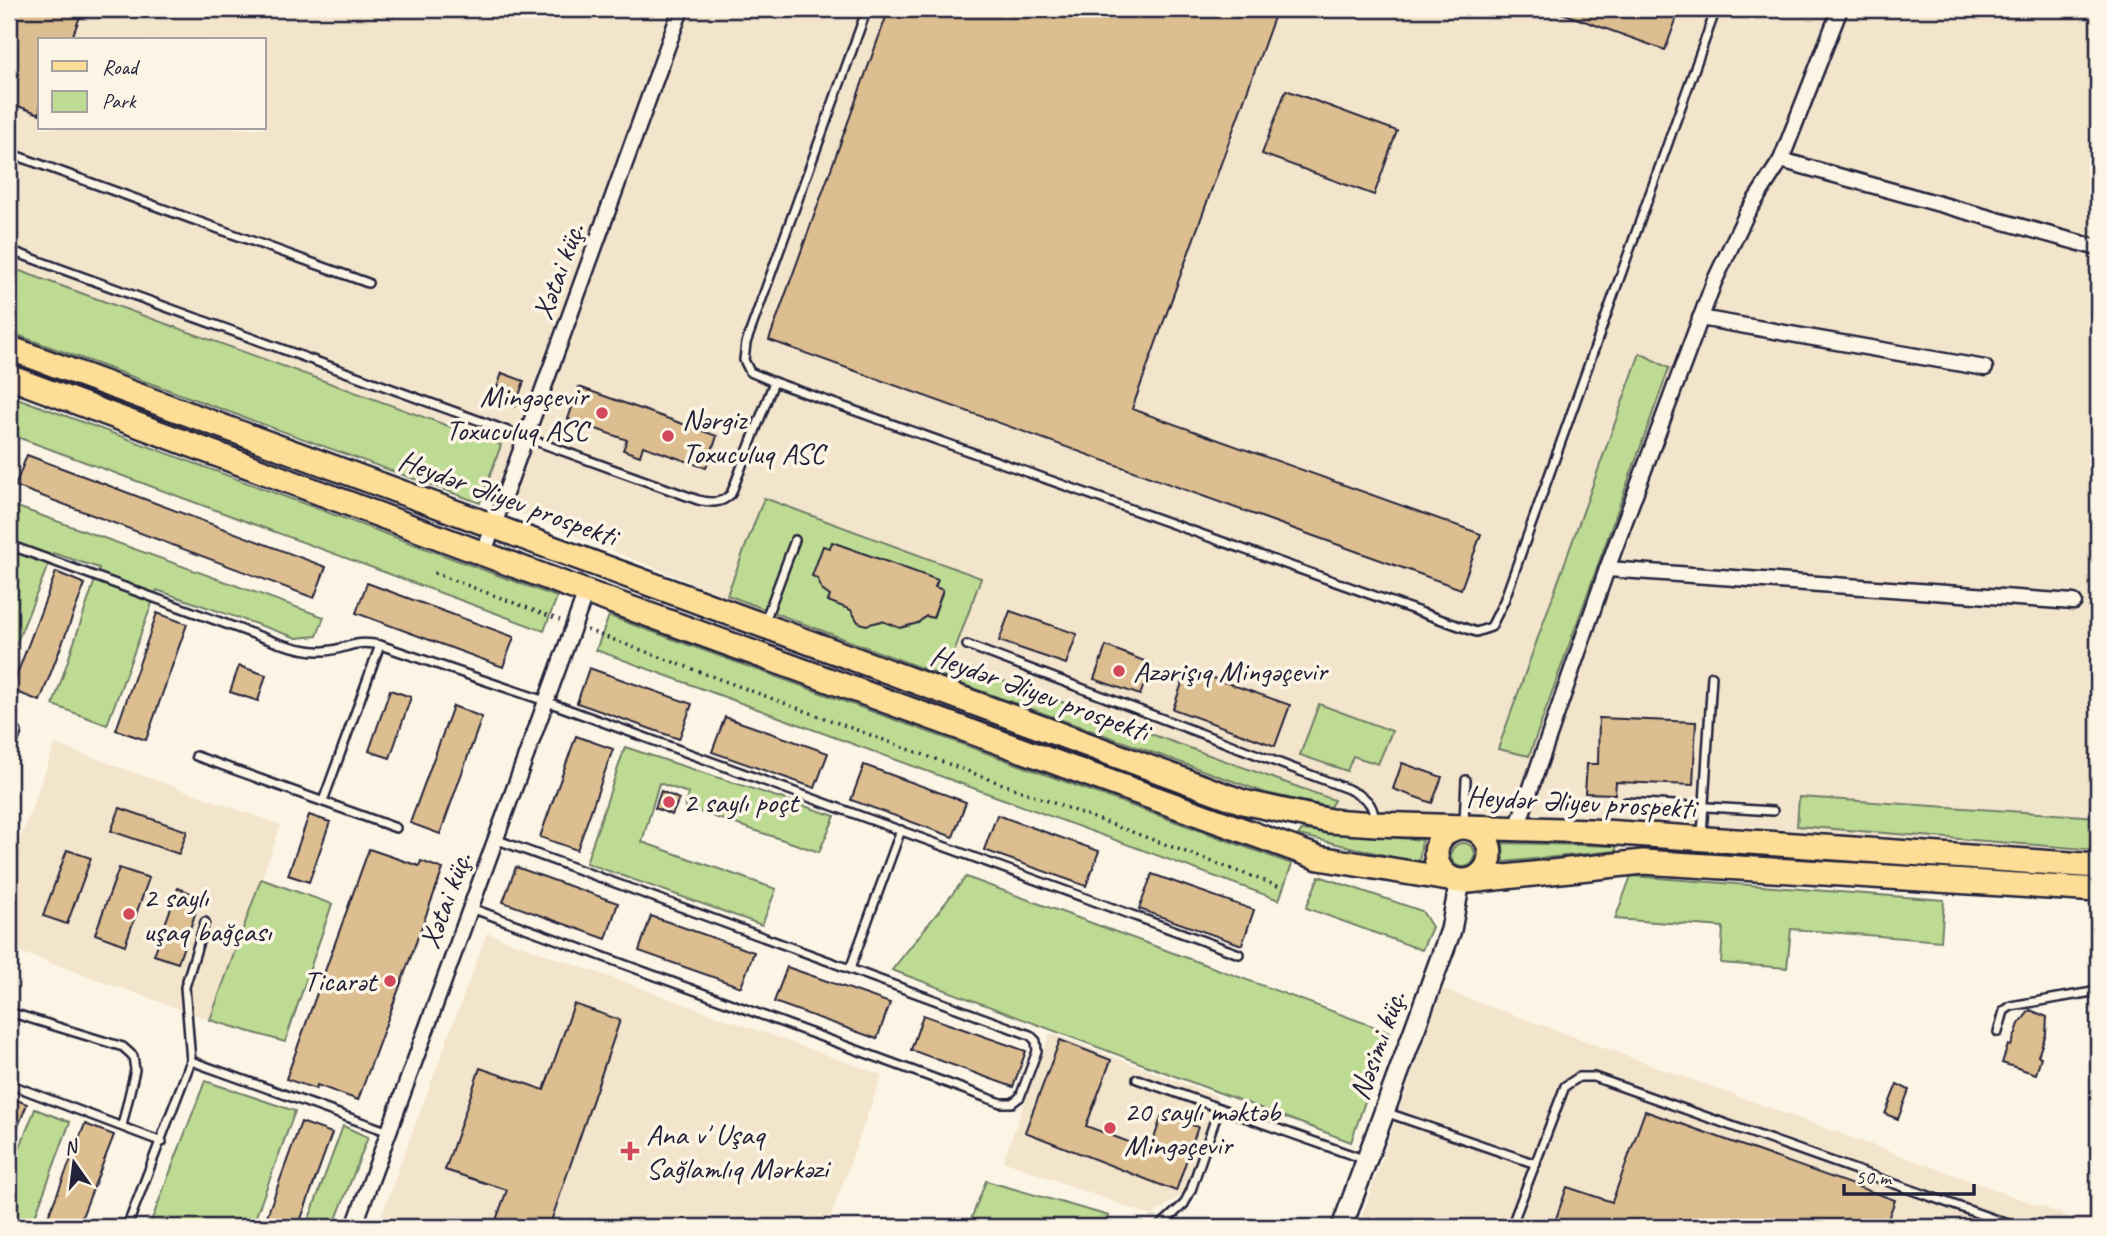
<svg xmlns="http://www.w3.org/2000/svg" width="2107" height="1236" viewBox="0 0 2107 1236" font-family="Caveat,sans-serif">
	<rect width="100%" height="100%" fill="#fcf5e5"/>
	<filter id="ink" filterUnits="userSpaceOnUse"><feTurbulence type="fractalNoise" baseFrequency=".0143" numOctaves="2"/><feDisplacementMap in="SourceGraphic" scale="14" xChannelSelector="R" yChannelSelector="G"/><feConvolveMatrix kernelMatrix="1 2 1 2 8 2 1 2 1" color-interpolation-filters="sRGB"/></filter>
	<g filter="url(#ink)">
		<g fill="#f3e4cc" fill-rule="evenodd">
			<path d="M9 9H2098V877L1410 873 9 307ZM40 40H264V128H40Z"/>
			<path d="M55 744 281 825 210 1020 9 948V871Z"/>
			<path d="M487 933 882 1075 827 1227H377Z"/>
			<path d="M1442 989 2098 1227H1358Z"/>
			<path d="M1050 1033 1217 1096 1184 1193 1152 1216 1003 1161Z"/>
		</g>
		<g fill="#bedb93" stroke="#707e67" stroke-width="2">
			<path d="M9 267 501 445 480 503 9 332Z"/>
			<path d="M1640 353 1669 368 1529 756 1498 749Z"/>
			<path d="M9 395 557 597 544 631 9 434Z"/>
			<path d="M764 498 981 578 945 677 727 595Z"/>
			<path d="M9 504 324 617 317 636 297 638 157 590 107 725 53 705 99 568 53 553 9 662Z"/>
			<path d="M609 616 1292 864 1279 900 596 650Z"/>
			<path d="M962 666 1334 800 1330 807 1266 793 956 682Z"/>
			<path d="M1319 704 1392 731 1378 764 1353 756 1347 771 1300 755Z"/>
			<path d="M625 747 835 816 819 852 685 807 688 793 659 783 642 842 776 889 762 925 586 863Z"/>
			<path d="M1799 797 2098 817V850L1797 826Z"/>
			<path d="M1302 830 1422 840 1419 863 1298 835Z"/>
			<circle cx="1463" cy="855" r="12"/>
			<path d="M1503 843 1616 846V851L1504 862Z"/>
			<path d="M1319 876 1422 911 1432 927 1422 950 1306 908Z"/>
			<path d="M1631 876 1944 900 1941 941 1791 929 1787 968 1721 963 1723 927 1615 919Z"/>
			<path d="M966 877 1389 1032 1351 1142 892 970Z"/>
			<path d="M261 879 332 904 285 1042 210 1020Z"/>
			<path d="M205 1081 295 1111 252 1227H149Z"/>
			<path d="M35 1109 70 1122 31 1227H9V1175Z"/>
			<path d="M343 1126 368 1137 333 1227H306Z"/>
			<path d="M986 1181 1109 1216 1105 1227H968Z"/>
		</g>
		<g fill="#ddbe90" stroke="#22223b" stroke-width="2">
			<path d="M9 9H83L71 40H40V114L9 103Z"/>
			<path d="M889 9H1277L1132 409 1481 534 1461 589 769 340Z"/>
			<path d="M1557 9H1680L1665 50 1556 11Z"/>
			<path d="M1286 90 1397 131 1374 195 1262 154Z"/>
			<path d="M502 373 524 381 515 407 493 399Z"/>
			<path d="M579 387 717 436 706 468 643 446 640 456 623 450 627 440 568 419Z"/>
			<path d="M27 455 326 567 314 598 15 486Z"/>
			<path d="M832 542 938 580 935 587 943 590 933 618 926 616 918 623 900 628 882 621 866 625 858 622 851 610 828 601 830 596 822 590 817 578 812 576 823 546 830 548Z"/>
			<path d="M56 572 85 584 40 701 11 690Z"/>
			<path d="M367 583 514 637 503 667 356 613Z"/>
			<path d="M1010 611 1077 634 1066 664 999 641Z"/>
			<path d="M157 613 187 624 146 740 116 730Z"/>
			<path d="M1106 646 1152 664 1140 695 1094 679Z"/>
			<path d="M239 666 266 675 258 701 230 692Z"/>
			<path d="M589 668 692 704 679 739 577 703Z"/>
			<path d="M1187 669 1290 705 1275 746 1173 709Z"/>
			<path d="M390 690 411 697 390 758 369 751Z"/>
			<path d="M453 706 482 717 440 834 410 823Z"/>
			<path d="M725 717 828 753 815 788 712 752Z"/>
			<path d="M1599 718 1696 722 1693 785 1616 782 1615 794 1585 793 1587 764H1598Z"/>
			<path d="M576 736 613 749 577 850 540 837Z"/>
			<path d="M1402 763 1442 777 1432 803 1393 789Z"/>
			<path d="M864 765 966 802 953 837 851 800Z"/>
			<path d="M661 791 679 799 672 815 655 808Z"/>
			<path d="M120 808 187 831 179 854 111 831Z"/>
			<path d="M309 815 330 822 309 882 288 875Z"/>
			<path d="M997 815 1099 851 1086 886 984 850Z"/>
			<path d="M369 849 419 866 421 861 443 869 358 1100 317 1085 316 1089 286 1079Z"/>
			<path d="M67 850 91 858 67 924 43 916Z"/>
			<path d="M516 867 618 903 606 939 503 902Z"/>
			<path d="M119 868 149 878 125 945 95 934Z"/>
			<path d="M1152 874 1254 910 1242 945 1139 909Z"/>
			<path d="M178 888 201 897 178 963 154 955Z"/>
			<path d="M651 916 754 952 741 987 639 951Z"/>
			<path d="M787 967 890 1003 877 1039 774 1002Z"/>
			<path d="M574 1004 620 1020 549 1227H507L495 1223 507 1190 445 1170 480 1068 544 1090Z"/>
			<path d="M2030 1010 2047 1017 2046 1034 2038 1056 2041 1057 2036 1074 2002 1063 2008 1045 2011 1046 2019 1024Z"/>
			<path d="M923 1015 1026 1051 1013 1087 911 1050Z"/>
			<path d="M1060 1040 1111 1060 1086 1126 1150 1150 1162 1115 1198 1127 1176 1191 1025 1132Z"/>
			<path d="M1897 1084 1909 1090 1898 1119 1885 1114Z"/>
			<path d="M9 1097 27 1104 10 1147H9Z"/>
			<path d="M1645 1111 1895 1200 1885 1227H1757L1739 1221 1738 1227H1553L1567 1187 1612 1202Z"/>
			<path d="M301 1122 332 1133 298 1227H263Z"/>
			<path d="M85 1124 114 1135 78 1227H44Z"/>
		</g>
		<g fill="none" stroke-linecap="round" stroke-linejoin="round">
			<defs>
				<g id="service">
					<path d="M9 153 368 283"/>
					<path d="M9 250 698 500C711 503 721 504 731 494L774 382 1476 632 1491 627 1504 601 1716 9"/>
					<path d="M774 382 750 372 744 360 746 343 867 9"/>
					<path d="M9 545 278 643C293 647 308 652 324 651 347 650 352 639 380 645L545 701 1239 954"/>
					<path d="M765 621 795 540"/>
					<path d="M967 645 1348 789C1365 798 1372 800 1375 820"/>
					<path d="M9 754 17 732"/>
					<path d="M196 756 396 828"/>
					<path d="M323 801 380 645"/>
					<path d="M1626 802 1773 811"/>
					<path d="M1464 822 1466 780"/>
					<path d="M1702 835 1712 676"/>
					<path d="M471 908 1001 1103H1012L1020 1097 1037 1051 1036 1041 1030 1035 495 839"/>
					<path d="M850 969 901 830"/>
					<path d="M9 1012 123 1047 133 1056 135 1070 122 1126"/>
					<path d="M1998 1032 2004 1011 2011 1006 2098 991"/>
					<path d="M191 1061 185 987 205 922"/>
					<path d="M1137 1079 1366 1160"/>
					<path d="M9 1084 162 1142"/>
					<path d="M1385 1112 1536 1164"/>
					<path d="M127 1227 191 1061 389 1132"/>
					<path d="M1159 1227 1184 1204 1191 1190 1219 1108"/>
					<path d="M1511 1227 1565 1086 1579 1077H1594L2016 1227"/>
				</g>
				<g id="minor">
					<path d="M1781 160 2098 248"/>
					<path d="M1700 318 1985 368"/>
					<path d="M484 552 681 9"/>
					<path d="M1607 569 2074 602"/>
					<path d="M1517 828 1607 569 1714 282 1747 213 1781 160 1840 9"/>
					<path d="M354 1227 586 592"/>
				</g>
				<path id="tertiary" d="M1342 1227 1451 930 1460 881"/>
				<g id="primary">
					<path d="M9 348 1243 802 1330 821 1376 824 1590 831 2098 866"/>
					<path d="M9 377 586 592 1319 858 1460 881"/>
					<circle cx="1463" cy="854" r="27"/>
					<path d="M1469 881 1643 862 2098 890"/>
				</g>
			</defs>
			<use href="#service" stroke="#22223b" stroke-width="12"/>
			<use href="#minor" stroke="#22223b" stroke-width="19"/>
			<use href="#tertiary" stroke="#22223b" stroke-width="24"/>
			<use href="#primary" stroke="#22223b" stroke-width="28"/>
			<g stroke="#22223b" stroke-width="3.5" stroke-dasharray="2 5" stroke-linecap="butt">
				<path d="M434 573 560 620"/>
				<path d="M587 630 1283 888"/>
			</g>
			<use href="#service" stroke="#fcf5e5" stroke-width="7"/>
			<use href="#minor" stroke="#fcf5e5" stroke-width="14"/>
			<use href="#tertiary" stroke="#fcf5e5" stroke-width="19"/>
			<use href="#primary" stroke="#fedd96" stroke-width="23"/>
		</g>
	</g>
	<g fill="#d1495b" stroke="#fcf5e5" stroke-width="2.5">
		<circle cx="602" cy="413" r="7"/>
		<circle cx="668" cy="436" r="7"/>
		<circle cx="1119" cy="671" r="7"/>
		<circle cx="669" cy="802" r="7"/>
		<circle cx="129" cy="914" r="7"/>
		<circle cx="390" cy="981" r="7"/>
		<circle cx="1110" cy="1128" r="7"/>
		<path d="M626.5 1140.5h7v7h7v7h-7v7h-7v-7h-7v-7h7z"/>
	</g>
	<g text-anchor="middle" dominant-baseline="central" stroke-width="7" stroke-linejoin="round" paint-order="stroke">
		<g font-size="30" fill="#22223b" stroke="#fcf5e5">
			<text transform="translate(558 271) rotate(-70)">Xətai küç.</text>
			<text transform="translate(508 498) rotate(20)">Heydər Əliyev prospekti</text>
			<text transform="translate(1040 693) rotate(20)">Heydər Əliyev prospekti</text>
			<text transform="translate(1581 802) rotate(3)">Heydər Əliyev prospekti</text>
			<text transform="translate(445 900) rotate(-70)">Xətai küç.</text>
			<text transform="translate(1377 1045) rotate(-70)">Nəsimi küç.</text>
		</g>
		<g font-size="30" fill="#22223b" stroke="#fcf5e5" text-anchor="start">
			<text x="588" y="396" text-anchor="end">Mingəçevir<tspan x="588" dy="34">Toxuculuq ASC</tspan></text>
			<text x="682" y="419">Nərgiz<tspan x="682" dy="34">Toxuculuq ASC</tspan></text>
			<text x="1133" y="671">Azərişıq Mingəçevir</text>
			<text x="683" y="802">2 saylı poçt</text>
			<text x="143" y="897">2 saylı<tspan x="143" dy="34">uşaq bağçası</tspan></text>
			<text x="376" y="981" text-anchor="end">Ticarət</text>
			<text x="1124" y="1111">20 saylı məktəb<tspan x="1124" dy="34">Mingəçevir</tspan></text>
			<text x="646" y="1134">Ana v' Uşaq<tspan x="646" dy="34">Sağlamlıq Mərkəzi</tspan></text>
		</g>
	</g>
	<rect width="2107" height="1236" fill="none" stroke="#fcf5e5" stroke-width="35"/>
	<rect x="18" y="18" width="2072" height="1201" fill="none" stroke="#22223b" stroke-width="2.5" filter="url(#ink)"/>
	<rect x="38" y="38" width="228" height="91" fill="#fcf5e5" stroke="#a5a1a1" stroke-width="2"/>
	<rect x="52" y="61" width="35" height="10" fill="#fedd96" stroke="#a5a1a1" stroke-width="2"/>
	<text x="102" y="74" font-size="21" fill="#22223b">Road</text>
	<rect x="52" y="91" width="35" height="21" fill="#bedb93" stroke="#a5a1a1" stroke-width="2"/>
	<text x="102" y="108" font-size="21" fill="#22223b">Park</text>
	<g transform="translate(74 1163) rotate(346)" stroke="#fcf5e5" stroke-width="5" paint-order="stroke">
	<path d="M0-5L12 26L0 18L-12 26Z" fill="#22223b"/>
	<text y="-10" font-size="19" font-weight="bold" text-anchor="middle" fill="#22223b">N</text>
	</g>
	<path d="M1844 1184v10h130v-10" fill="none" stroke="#22223b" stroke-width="3.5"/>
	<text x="1855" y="1184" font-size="21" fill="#22223b" stroke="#fcf5e5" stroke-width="5" paint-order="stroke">50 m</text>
</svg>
